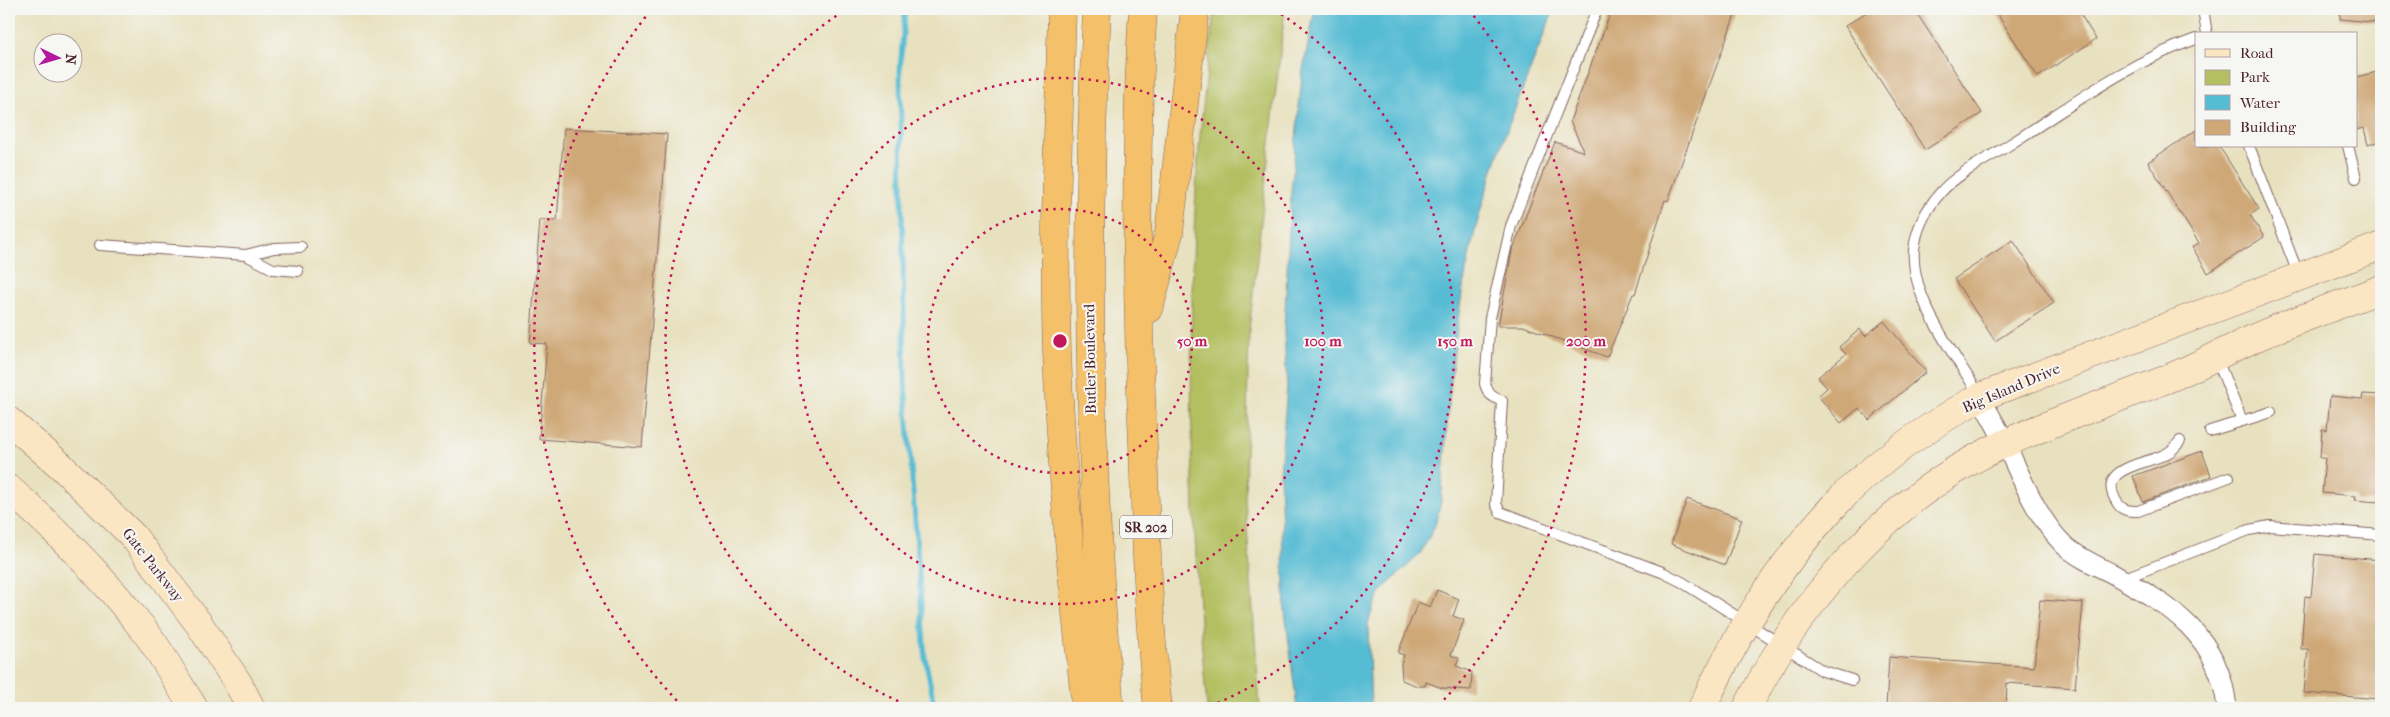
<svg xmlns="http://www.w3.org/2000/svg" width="2390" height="717" viewBox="0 0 2390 717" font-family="'IM FELL French Canon',serif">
	<rect width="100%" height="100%" fill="#f6f6f2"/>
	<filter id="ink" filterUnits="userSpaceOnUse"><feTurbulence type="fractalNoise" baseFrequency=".02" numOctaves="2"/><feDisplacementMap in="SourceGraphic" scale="10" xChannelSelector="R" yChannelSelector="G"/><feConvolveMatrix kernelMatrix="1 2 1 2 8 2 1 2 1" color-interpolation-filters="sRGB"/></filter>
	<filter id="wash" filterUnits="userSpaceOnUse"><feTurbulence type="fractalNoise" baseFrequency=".0096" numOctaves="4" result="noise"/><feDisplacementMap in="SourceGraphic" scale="20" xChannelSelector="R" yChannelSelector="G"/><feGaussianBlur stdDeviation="1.12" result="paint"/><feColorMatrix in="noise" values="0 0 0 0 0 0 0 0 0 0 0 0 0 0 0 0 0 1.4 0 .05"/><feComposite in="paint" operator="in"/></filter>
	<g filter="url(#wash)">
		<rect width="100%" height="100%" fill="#e8e1bf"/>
		<path fill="#b3bf61" stroke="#7e6f46" d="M1214 9H1285L1249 330 1245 499 1260 708H1207C1191 536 1187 363 1196 190 1199 129 1208 69 1214 9Z"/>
		<path fill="#56bcd4" stroke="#506e80" d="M1315 9H1554C1528 77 1498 146 1479 216 1453 309 1449 407 1441 502L1434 528 1420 554 1382 590 1373 608 1368 624 1371 708H1297L1285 611 1280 474 1287 386 1284 331 1291 192 1302 75Z"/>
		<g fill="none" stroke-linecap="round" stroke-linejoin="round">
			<path stroke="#56bcd4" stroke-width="5" d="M905 9 900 70 905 383 925 657 934 703 938 708"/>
		</g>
		<g id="blocks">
			<g fill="#cfa878">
				<path d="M1612 9H1737L1668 201 1665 200 1635 294H1633L1607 357 1523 326H1498L1512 251 1555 142 1584 152 1570 121Z"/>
				<path d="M1871 9H1914L1982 113 1925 150 1845 26Z"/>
				<path d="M1994 9H2077L2096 39 2038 77Z"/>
				<path d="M2340 9H2381V23L2340 19Z"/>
				<path d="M2381 71V141L2368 145 2364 128 2356 130V77Z"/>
				<path d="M564 128 667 134 642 447 539 439 547 344 530 343 540 220 557 221Z"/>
				<path d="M2196 130V146H2219L2259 209 2250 215 2264 237 2208 273 2192 247 2199 243 2148 162Z"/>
				<path d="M2013 240 2054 303 1995 341 1954 279Z"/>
				<path d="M1884 321 1926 372 1869 420 1859 408 1841 423 1818 396 1827 388 1818 377 1846 354 1839 347 1860 329 1865 336Z"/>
				<path d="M2363 394 2381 395V498H2379L2378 502 2355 500 2356 496 2322 493 2325 458H2320L2322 429 2327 430 2330 396 2362 399Z"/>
				<path d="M2202 451 2211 476 2143 502 2133 476Z"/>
				<path d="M1687 499 1742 519 1725 565 1671 544Z"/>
				<path d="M2315 554 2381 560V699L2304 693 2308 649H2301L2305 596 2311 597Z"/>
				<path d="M1437 590 1459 599 1453 616 1464 620 1451 655 1459 658 1456 666 1472 672 1471 690 1442 688 1426 682 1425 686H1417L1402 680 1401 664 1404 655 1398 653 1418 602 1430 607Z"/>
				<path d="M2040 600 2083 603 2075 688 2007 683 2006 708H1886L1889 657 2034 667Z"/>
			</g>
		</g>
	</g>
	<g filter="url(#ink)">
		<use href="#blocks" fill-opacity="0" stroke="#81635f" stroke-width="1"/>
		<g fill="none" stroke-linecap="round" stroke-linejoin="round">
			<defs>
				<g id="lane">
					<path d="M1597 9 1511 226 1490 318 1485 384C1488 394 1492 397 1502 401L1496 504 1500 512 1662 572 1682 582 1823 671 1852 680"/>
					<path d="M2203 9 2207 34"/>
					<path d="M2249 146 2299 276"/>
					<path d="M2348 146 2356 178"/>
					<path d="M100 245 246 255 274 248 301 247"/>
					<path d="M246 255 273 269 298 271"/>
					<path d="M2216 357 2242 421"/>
					<path d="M1980 396C1956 356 1910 299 1914 250 1916 229 1927 208 1941 192 1959 172 1989 158 2012 143 2072 105 2129 62 2196 39"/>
					<path d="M2210 431 2271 412"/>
					<path d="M2180 441C2177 445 2173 450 2169 452 2151 465 2092 465 2118 504 2123 511 2130 511 2138 511L2229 477"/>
					<path d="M2122 579 2249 530 2270 526 2381 535"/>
				</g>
				<path id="street" d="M1980 397C1989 414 1999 430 2007 447 2023 481 2037 518 2064 545 2077 557 2097 566 2113 574 2171 606 2220 636 2227 708"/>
				<g id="secondary">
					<path d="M9 421 60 465 133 536 199 624 238 683 251 708"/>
					<path d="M9 489C58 531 104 579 144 630 163 654 177 683 194 708"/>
					<path d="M1702 708C1735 637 1778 566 1832 508 1873 463 1927 427 1980 397L2381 246"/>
					<path d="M1747 708C1803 596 1890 496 2006 443 2058 419 2114 400 2167 379 2205 363 2240 343 2278 328 2312 314 2347 302 2381 289"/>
				</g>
				<g id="highway">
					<path d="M1062 9C1059 122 1053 236 1057 350 1061 470 1073 589 1086 708"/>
					<path d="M1097 9C1085 242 1088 475 1110 708"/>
					<path d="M1143 9C1134 153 1137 299 1143 444 1146 532 1148 621 1158 708"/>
					<path d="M1149 309 1169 233 1195 9"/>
				</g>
			</defs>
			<use href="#lane" stroke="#81635f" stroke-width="12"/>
			<use href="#street" stroke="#81635f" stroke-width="21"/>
			<use href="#secondary" stroke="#81635f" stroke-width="29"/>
			<use href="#highway" stroke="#81635f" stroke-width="29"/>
			<use href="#lane" stroke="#fff" stroke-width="10"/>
			<use href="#street" stroke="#fff" stroke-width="19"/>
			<use href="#secondary" stroke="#fbe6c3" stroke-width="28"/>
			<use href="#highway" stroke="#f4c16a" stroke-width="28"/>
		</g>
	</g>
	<g fill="none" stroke="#c2185b" stroke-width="2.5" stroke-dasharray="2.5 5">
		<circle cx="1060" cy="341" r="132"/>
		<circle cx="1060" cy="341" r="263"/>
		<path d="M912 707A395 395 0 0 1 845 10M1275 10A395 395 0 0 1 1208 707"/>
		<path d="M682 706A526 526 0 0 1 651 10M1469 10A526 526 0 0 1 1438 706"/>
	</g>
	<g text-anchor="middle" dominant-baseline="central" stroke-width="4" stroke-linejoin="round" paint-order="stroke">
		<rect fill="#f6f6f2" stroke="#7e6067" stroke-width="1" x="1120" y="515.5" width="52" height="23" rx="4"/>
		<g font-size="14" font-weight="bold" fill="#4a1f2b">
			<text x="1146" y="527">SR 202</text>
		</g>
		<g font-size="15" fill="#4a1f2b" stroke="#f6f6f2">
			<text transform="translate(1090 359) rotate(-91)">Butler Boulevard</text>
			<text transform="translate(2011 388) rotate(-23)">Big Island Drive</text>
			<text transform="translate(153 565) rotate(52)">Gate Parkway</text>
		</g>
	</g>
	<circle cx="1060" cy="341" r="8" fill="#c2185b" stroke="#f6f6f2" stroke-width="2.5"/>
	<g font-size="15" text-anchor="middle" font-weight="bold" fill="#c2185b" stroke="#f6f6f2" stroke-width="4" stroke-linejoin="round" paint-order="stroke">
		<text x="1192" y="346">50 m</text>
		<text x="1323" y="346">100 m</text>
		<text x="1455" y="346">150 m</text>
		<text x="1586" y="346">200 m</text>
	</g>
	<rect width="2390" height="717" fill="none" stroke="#f6f6f2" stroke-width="30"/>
	<rect x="2195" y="32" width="162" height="115" fill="#f6f6f2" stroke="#b1a0a2"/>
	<rect x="2205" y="49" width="25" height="8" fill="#fbe6c3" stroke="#b1a0a2"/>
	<text x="2240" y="58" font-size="15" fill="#4a1f2b">Road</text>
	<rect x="2205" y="70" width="25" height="15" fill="#b3bf61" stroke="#b1a0a2"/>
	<text x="2240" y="82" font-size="15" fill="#4a1f2b">Park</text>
	<rect x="2205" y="95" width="25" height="15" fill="#56bcd4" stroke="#b1a0a2"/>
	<text x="2240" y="108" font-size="15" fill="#4a1f2b">Water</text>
	<rect x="2205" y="120" width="25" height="15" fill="#cfa878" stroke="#b1a0a2"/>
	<text x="2240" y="132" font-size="15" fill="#4a1f2b">Building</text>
	<g transform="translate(58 58) rotate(95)"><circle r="24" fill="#f6f6f2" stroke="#b1a0a2"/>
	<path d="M0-4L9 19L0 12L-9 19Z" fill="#b5179e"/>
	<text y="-8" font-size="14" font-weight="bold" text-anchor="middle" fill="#4a1f2b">N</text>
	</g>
</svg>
